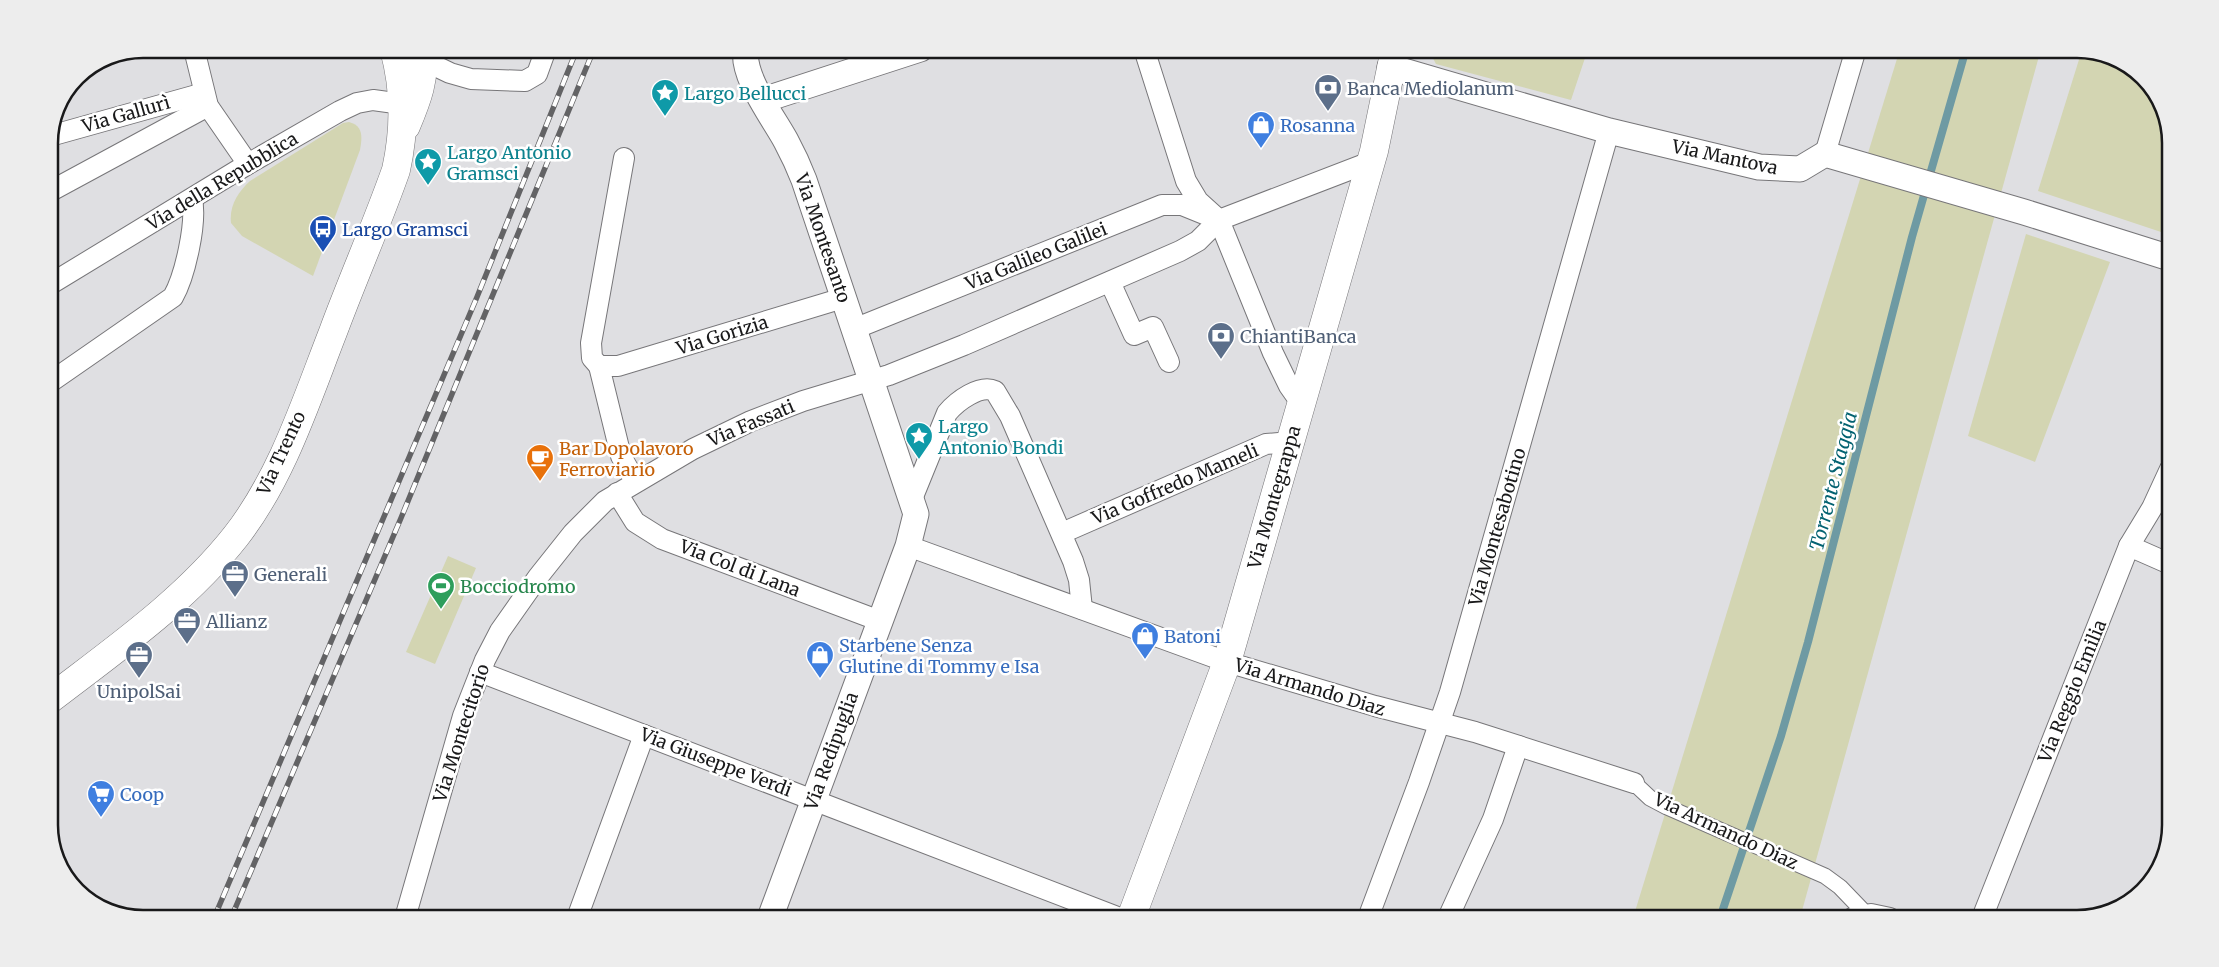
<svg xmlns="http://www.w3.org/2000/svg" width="2219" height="967" viewBox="0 0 2219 967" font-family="Merriweather,serif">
	<rect width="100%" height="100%" fill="#dfdfe2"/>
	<g fill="#d3d5b2">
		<path d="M1428 49H1588L1571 100 1436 64Z"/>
		<path d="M1900 49H2041L1800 918H1633Z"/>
		<path d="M2082 50 2112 56 2154 90 2170 137V235L2038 191Z"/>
		<path d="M349 122C364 126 362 138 360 150L313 276 242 236 231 223C229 206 238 192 250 181L343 123Z"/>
		<path d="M2026 234 2110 262 2035 462 1968 436Z"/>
		<path d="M448 556 476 568 435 664 406 652Z"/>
	</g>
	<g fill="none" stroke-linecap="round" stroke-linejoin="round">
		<path stroke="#6e9aa3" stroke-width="8" d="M1720 918 1781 736 1808 642 1912 237 1966 49"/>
		<defs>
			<path id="pedestrian" d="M1634 783 1650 798 1667 807 1825 876 1840 887 1866 914"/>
			<g id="minor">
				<path d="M194 49 208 106 248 164"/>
				<path d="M1144 49 1186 181 1198 201 1219 220 1273 353 1289 386 1301 403"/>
				<path d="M423 60 450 73 471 79 525 81 537 74 546 49"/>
				<path d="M50 136 204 93"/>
				<path d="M1825 154 1856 49"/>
				<path d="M624 158 591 343 592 358 599 366H618L843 298"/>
				<path d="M49 192 208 106"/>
				<path d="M1110 282 1134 335 1153 327 1169 362"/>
				<path d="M49 285 248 164 340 111 357 103 373 100 402 104"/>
				<path d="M854 329 1162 205H1182L1219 220"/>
				<path d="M599 366 621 456 635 481"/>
				<path d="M49 383 173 297C185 276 197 223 192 199"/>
				<path d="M617 493 635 522 662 539 880 621"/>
				<path d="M912 499 947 413C957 401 980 384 995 391L1010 416 1073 561 1079 580 1082 609"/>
				<path d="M1062 533 1266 444 1290 442"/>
				<path d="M908 546 1227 662 1375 706 1475 732 1634 783"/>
				<path d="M2129 546 2170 564"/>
				<path d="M480 672 1120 918"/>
				<path d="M405 918 463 716 485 660 500 631 538 577 573 533 605 501 693 449 751 421 803 401 889 375 964 345 1180 251 1198 241 1219 220 1370 162"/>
				<path d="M577 918 644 735"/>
				<path d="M1368 918 1419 782 1450 692 1609 131"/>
				<path d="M1448 918 1493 819 1518 746"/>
				<path d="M1852 918 1871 914 1890 918"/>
				<path d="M1982 918 2129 546 2152 508 2170 469"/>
			</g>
			<g id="tertiary">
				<path d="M746 49C741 76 773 117 786 141 793 154 799 167 804 180L916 514 908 546 770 918"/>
				<path d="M1390 67 1609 131 1759 167 1800 169 1825 154 2024 212 2170 258"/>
				<path d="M763 100 920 49"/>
			</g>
			<g id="secondary">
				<path d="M406 126C417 100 426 77 422 49"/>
				<path d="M49 700C114 650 185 601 236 536 282 477 306 401 333 332 353 278 377 224 396 170 405 129 405 89 394 49"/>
				<path d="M1131 918 1227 662 1374 151 1395 49"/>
			</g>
		</defs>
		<use href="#pedestrian" stroke="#777679" stroke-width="17"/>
		<use href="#minor" stroke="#777679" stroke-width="22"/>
		<use href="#tertiary" stroke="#777679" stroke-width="27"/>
		<use href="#secondary" stroke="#777679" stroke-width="29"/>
		<use href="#pedestrian" stroke="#fff" stroke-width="15"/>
		<use href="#minor" stroke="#fff" stroke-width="20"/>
		<use href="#tertiary" stroke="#fff" stroke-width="25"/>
		<use href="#secondary" stroke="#fff" stroke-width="28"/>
		<defs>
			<g id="rail">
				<path d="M214 918 477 297 577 49"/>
				<path d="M231 918 401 518 594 49"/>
			</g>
		</defs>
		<use href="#rail" stroke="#636365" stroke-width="5.5"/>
		<use href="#rail" stroke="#fff" stroke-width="4" stroke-dasharray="11" stroke-linecap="butt"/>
	</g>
	<defs>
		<symbol id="bank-pin" viewBox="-11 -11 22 30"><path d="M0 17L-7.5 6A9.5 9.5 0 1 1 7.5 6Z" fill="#5c6f8a" stroke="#fff"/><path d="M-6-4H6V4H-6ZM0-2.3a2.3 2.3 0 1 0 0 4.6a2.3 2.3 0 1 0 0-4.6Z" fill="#fff"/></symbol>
		<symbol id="sight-pin" viewBox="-11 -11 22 30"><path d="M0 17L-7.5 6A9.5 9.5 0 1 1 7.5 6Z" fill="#0f9aa8" stroke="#fff"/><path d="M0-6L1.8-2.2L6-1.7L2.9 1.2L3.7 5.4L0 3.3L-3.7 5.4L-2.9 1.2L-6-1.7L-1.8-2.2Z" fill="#fff"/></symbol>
		<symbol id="shop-pin" viewBox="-11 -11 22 30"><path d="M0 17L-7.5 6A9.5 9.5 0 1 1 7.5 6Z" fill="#3f7fe0" stroke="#fff"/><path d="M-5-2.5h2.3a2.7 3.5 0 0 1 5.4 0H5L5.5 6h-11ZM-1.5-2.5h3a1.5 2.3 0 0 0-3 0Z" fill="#fff"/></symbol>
		<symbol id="bus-pin" viewBox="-11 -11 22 30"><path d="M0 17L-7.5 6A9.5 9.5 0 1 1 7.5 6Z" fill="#1a4fb4" stroke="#fff"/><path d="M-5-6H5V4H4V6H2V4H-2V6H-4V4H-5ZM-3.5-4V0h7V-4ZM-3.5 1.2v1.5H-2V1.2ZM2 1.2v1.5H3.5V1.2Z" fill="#fff"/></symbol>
		<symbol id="cafe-pin" viewBox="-11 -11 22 30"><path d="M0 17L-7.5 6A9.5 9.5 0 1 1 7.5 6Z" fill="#e8710a" stroke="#fff"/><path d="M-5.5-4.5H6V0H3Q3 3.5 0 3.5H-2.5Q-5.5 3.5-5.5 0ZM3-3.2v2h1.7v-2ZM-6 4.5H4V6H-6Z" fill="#fff"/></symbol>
		<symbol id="office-pin" viewBox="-11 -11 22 30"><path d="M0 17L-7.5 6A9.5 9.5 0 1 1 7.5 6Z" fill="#5c6f8a" stroke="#fff"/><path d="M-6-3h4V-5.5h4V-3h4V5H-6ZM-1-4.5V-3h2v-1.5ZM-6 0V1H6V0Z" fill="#fff"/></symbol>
		<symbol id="stadium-pin" viewBox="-11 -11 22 30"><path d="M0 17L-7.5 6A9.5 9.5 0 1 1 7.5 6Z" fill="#2e9e5b" stroke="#fff"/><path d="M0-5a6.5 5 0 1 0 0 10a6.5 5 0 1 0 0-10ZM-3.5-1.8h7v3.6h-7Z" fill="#fff"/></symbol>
		<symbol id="supermarket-pin" viewBox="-11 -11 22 30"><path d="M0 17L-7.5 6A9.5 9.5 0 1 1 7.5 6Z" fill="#3f7fe0" stroke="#fff"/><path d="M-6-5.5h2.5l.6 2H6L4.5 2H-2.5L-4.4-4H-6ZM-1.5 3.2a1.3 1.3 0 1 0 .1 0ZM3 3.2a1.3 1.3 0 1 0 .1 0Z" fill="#fff"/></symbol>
	</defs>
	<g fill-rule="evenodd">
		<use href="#bank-pin" x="1312" y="72" width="32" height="43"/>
		<use href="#sight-pin" x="649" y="77" width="32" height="43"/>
		<use href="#shop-pin" x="1245" y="109" width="32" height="43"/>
		<use href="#sight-pin" x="412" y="146" width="32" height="43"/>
		<use href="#bus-pin" x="307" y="213" width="32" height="43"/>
		<use href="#bank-pin" x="1205" y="320" width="32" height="43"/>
		<use href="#sight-pin" x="903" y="420" width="32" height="43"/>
		<use href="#cafe-pin" x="524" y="442" width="32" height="43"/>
		<use href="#office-pin" x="219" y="558" width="32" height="43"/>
		<use href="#stadium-pin" x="425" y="570" width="32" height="43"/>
		<use href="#office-pin" x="171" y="605" width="32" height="43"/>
		<use href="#shop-pin" x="1129" y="620" width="32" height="43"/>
		<use href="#office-pin" x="123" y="639" width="32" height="43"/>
		<use href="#shop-pin" x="804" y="639" width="32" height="43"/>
		<use href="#supermarket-pin" x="85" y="778" width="32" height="43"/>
	</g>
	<g text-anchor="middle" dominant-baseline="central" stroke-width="5" stroke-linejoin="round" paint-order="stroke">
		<g font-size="18" fill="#4e5e75" stroke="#fff" text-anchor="start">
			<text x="1347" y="88">Banca Mediolanum</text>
			<text x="1240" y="336">ChiantiBanca</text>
			<text x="254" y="574">Generali</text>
			<text x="206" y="621">Allianz</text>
			<text x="139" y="691" text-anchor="middle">UnipolSai</text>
		</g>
		<g font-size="18" fill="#0d838f" stroke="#fff" text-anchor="start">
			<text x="684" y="93">Largo Bellucci</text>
			<text x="447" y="152">Largo Antonio<tspan x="447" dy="21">Gramsci</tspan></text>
			<text x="938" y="426">Largo<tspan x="938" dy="21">Antonio Bondi</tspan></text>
		</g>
		<g font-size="18" fill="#19191a" stroke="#fff">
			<text transform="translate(126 114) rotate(-16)">Via Gallurì</text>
			<text transform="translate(1725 157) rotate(12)">Via Mantova</text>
			<text transform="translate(222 181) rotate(-31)">Via della Repubblica</text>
			<text transform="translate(823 238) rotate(71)">Via Montesanto</text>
			<text transform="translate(1036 256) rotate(-22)">Via Galileo Galilei</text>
			<text transform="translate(722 335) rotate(-17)">Via Gorizia</text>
			<text transform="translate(751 423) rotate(-23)">Via Fassati</text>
			<text transform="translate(281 453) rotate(-65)">Via Trento</text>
			<text transform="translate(1175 484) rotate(-23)">Via Goffredo Mameli</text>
			<text transform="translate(1274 497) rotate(-74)">Via Montegrappa</text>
			<text transform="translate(1497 527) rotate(-74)">Via Montesabotino</text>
			<text transform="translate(740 568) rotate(21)">Via Col di Lana</text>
			<text transform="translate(1310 687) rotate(17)">Via Armando Diaz</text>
			<text transform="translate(2072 691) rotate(-68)">Via Reggio Emilia</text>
			<text transform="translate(461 733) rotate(-72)">Via Montecitorio</text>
			<text transform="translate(831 751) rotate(-70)">Via Redipuglia</text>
			<text transform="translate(716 762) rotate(21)">Via Giuseppe Verdi</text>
			<text transform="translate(1726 831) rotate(25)">Via Armando Diaz</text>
		</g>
		<g font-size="18" fill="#366cbe" stroke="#fff" text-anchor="start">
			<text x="1280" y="125">Rosanna</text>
			<text x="1164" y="636">Batoni</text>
			<text x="839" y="645">Starbene Senza<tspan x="839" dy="21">Glutine di Tommy e Isa</tspan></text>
			<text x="120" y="794">Coop</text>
		</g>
		<g font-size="18" fill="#164399" stroke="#fff" text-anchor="start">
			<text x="342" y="229">Largo Gramsci</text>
		</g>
		<g font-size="18" fill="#c56008" stroke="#fff" text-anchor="start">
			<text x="559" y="448">Bar Dopolavoro<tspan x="559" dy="21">Ferroviario</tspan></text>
		</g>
		<g font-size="18" fill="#27864d" stroke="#fff" text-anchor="start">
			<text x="460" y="586">Bocciodromo</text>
		</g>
		<g font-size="19" font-style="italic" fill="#036271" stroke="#fff">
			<text transform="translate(1833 481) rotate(-76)">Torrente Staggia</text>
		</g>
	</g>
	<path d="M0 0H2219V967H0ZM143 58H2077A85 85 0 0 1 2162 143V825A85 85 0 0 1 2077 910H143A85 85 0 0 1 58 825V143A85 85 0 0 1 143 58Z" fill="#ededed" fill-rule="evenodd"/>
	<path fill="none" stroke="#19191a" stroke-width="2.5" d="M143 58H2077A85 85 0 0 1 2162 143V825A85 85 0 0 1 2077 910H143A85 85 0 0 1 58 825V143A85 85 0 0 1 143 58Z"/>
</svg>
